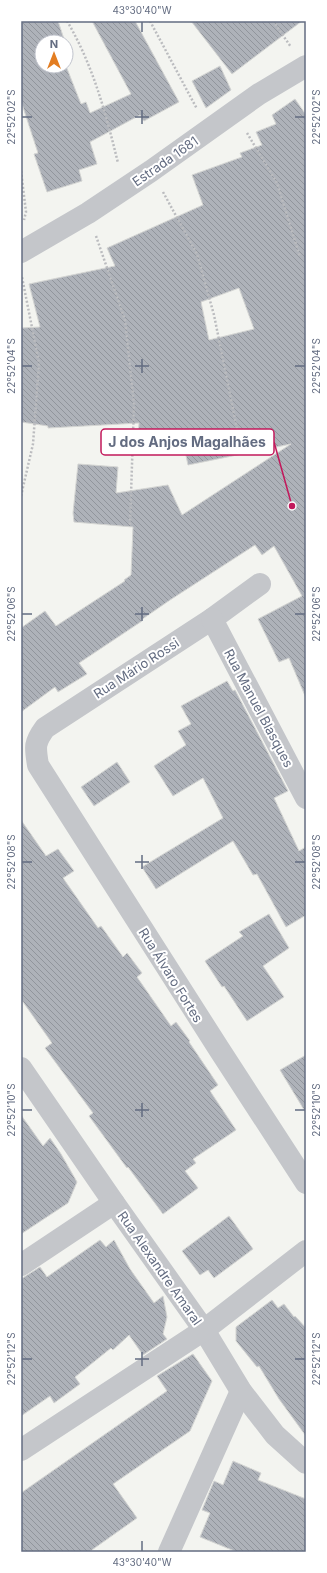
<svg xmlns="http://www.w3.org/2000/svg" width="327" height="1573" viewBox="0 0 327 1573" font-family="Inter,sans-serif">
	<defs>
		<pattern id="building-back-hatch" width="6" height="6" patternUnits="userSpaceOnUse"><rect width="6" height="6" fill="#aeb2b9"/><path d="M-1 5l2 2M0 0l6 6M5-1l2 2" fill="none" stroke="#91959c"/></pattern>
	</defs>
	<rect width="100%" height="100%" fill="#f3f4f0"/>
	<g fill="url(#building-back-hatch)" stroke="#d4d5d3" fill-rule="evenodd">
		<path d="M21 21H58L65 42H42V66H66L81 104 86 102 90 113 131 94 92 21H135L179 102 144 121 140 115 90 142 97 164 79 170 82 181 47 192 34 154 38 153 21 101Z"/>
		<path d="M191 21H302L232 74Z"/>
		<path d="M220 66 231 90 206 108 192 81Z"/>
		<path d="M295 99 306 115V698L289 658 279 662 258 619 302 596 274 546 262 555 255 545 170 600 141 620 142 621 79 663 87 674 58 692 55 687 21 712V628L45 611 56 626 125 581 124 580 131 575 133 527 74 522 73 513 78 464 118 467 116 493 168 485 182 515 291 444 188 465 182 437 138 445 139 423 48 428V426L21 422V328L40 327 29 284 115 266 107 248 203 205 192 175 242 157 240 153 262 145 256 132 276 124 272 115ZM239 288 254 329 209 340 201 302Z"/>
		<path d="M227 681 233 691 235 690 288 791 274 798 299 851 306 847V915L286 927 257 874 253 875 233 841 156 889 142 867 223 818 203 778 173 796 154 766 186 745 178 731 191 724 181 706Z"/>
		<path d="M117 762 130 782 94 806 81 787Z"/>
		<path d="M21 820 46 856 58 849 74 871 63 878 98 928 101 926 123 957 127 953 142 973 137 977 171 1026 176 1022 190 1041 189 1042 218 1085 210 1091 236 1130 193 1159 196 1163 185 1171 198 1188 163 1214 128 1167 127 1168 89 1116 93 1113 45 1048 52 1043 21 999Z"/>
		<path d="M269 914 289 948 263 966 284 997 247 1021 224 986 222 987 205 961 243 936 239 932Z"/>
		<path d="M306 1055V1113L280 1070Z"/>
		<path d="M21 1115 43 1146 50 1138 61 1154 77 1182 68 1203 21 1234Z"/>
		<path d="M229 1216 253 1249 214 1278 208 1270 200 1275 182 1251Z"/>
		<path d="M100 1240 106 1247 114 1240 130 1269 154 1303 163 1296 167 1317 163 1334 167 1339 143 1355 129 1335 113 1350 111 1348 75 1377 80 1384 54 1403 50 1396 21 1416V1279L40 1267 47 1277Z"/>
		<path d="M272 1300 278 1308 284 1304 294 1317 295 1316 306 1328V1436L279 1399 259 1366 257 1367 236 1341V1327Z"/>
		<path d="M193 1354 212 1381 190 1431 113 1484 137 1518 89 1552H21V1493L167 1391 157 1376Z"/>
		<path d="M233 1461 261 1473 258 1480 306 1499V1552H237L200 1537 210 1513 202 1510 214 1481 223 1485Z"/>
	</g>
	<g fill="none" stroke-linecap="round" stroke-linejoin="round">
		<g stroke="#bbbcbf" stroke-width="2.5" stroke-dasharray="2 2" stroke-linecap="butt">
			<path d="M67 21C93 65 106 114 118 163"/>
			<path d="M150 21 197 109"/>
			<path d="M273 21 291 47"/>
			<path d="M247 133 277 183 300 257"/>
			<path d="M21 171 26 212 24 220"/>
			<path d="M163 192 197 254 214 315 241 449"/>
			<path d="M96 236 125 320 134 404 130 525"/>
			<path d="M21 496 33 444 39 363 22 277"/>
		</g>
		<g stroke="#c4c6ca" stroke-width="22">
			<path d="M21 252 88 213 151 171 259 94 306 66"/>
			<path d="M260 584 212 619 45 728C34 743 35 747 38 765L219 1049 306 1183"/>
			<path d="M212 619 306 798"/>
			<path d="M21 1068 114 1203 204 1330 241 1391 275 1435 306 1463"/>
			<path d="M21 1265 114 1203"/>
			<path d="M21 1450 204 1330 306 1251"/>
			<path d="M169 1552 241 1391"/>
		</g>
	</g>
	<path fill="none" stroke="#636c81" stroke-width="1.5" d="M142 22V32M142 110V124M22 117H32M135 117H149M295 117H305M142 359V373M22 366H32M135 366H149M295 366H305M142 607V621M22 614H32M135 614H149M295 614H305M142 855V869M22 862H32M135 862H149M295 862H305M142 1103V1117M22 1110H32M135 1110H149M295 1110H305M142 1352V1366M22 1359H32M135 1359H149M295 1359H305M142 1541V1551"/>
	<g text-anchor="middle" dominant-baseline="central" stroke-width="4" stroke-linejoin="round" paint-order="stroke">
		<g font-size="13" fill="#636c81" stroke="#fff">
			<text transform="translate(165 161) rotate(-35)">Estrada 1681</text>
			<text transform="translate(136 668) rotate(-33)">Rua Mário Rossi</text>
			<text transform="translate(259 708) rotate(62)">Rua Manuel Blasques</text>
			<text transform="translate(171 975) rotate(58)">Rua Álvaro Fortes</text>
			<text transform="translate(160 1268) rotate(55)">Rua Alexandre Amaral</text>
		</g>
	</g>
	<path fill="none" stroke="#c2185b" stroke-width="1.5" d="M292 506L274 442"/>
	<circle fill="#c2185b" stroke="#fff" stroke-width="1.5" cx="292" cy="506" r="4"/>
	<rect fill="#fff" stroke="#c2185b" stroke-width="1.5" x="101" y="429" width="173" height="26" rx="4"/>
	<g font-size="14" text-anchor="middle" font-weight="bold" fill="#636c81">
		<text x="187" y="447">J dos Anjos Magalhães</text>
	</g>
	<rect width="327" height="1573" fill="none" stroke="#ffffff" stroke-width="44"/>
	<g transform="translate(54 54)"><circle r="19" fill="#ffffff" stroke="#c1c4cd"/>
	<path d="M0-3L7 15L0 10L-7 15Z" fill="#e37d21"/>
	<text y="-6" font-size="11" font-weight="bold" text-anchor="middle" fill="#636c81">N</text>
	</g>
	<rect x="22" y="22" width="283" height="1529" fill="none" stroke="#636c81" stroke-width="1.5"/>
	<g font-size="10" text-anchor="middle" fill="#636c81">
		<text x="142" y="14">43°30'40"W</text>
		<text transform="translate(11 117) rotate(-90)" y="4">22°52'02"S</text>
		<text transform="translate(316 117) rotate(-90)" y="4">22°52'02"S</text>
		<text transform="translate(11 366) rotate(-90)" y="4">22°52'04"S</text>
		<text transform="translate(316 366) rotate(-90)" y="4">22°52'04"S</text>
		<text transform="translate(11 614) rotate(-90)" y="4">22°52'06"S</text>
		<text transform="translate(316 614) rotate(-90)" y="4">22°52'06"S</text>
		<text transform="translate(11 862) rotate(-90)" y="4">22°52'08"S</text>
		<text transform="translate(316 862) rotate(-90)" y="4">22°52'08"S</text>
		<text transform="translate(11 1110) rotate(-90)" y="4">22°52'10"S</text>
		<text transform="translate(316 1110) rotate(-90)" y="4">22°52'10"S</text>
		<text transform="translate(11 1359) rotate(-90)" y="4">22°52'12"S</text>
		<text transform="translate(316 1359) rotate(-90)" y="4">22°52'12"S</text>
		<text x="142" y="1566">43°30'40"W</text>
	</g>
</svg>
